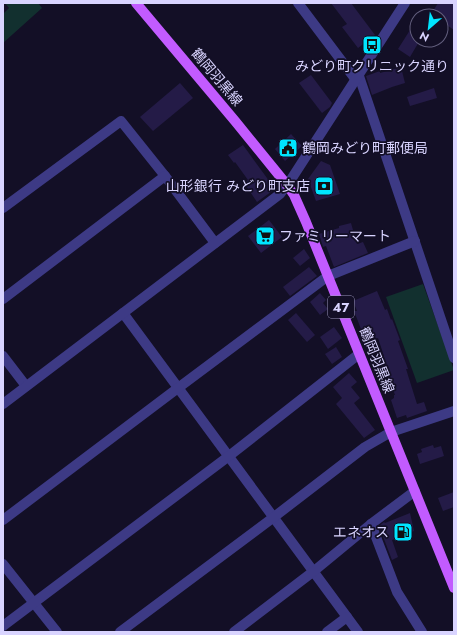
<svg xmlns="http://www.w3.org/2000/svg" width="457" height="635" viewBox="0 0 457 635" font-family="Jost,'Noto Sans JP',sans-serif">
	<rect width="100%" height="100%" fill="#130f26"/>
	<g fill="#12302f">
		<path d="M5 3H38L42 8 3 43V14L9 8Z"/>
		<path d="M423 284 454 370 417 383 386 297Z"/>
	</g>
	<g fill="#241b47">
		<path d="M331 3H351L375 35 358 48 342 27 347 24Z"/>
		<path d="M438 3H454V30L441 21V16H430Z"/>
		<path d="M417 19V40H420L410 57 398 49Z"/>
		<path d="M401 67 405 83 392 87 372 95 366 76 380 71V73Z"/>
		<path d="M311 75 332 103 330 107 322 113 299 83Z"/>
		<path d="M180 83 193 98 153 131 140 117Z"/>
		<path d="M434 88 437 98 410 106 407 97Z"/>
		<path d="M291 134 302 146 285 161 275 149Z"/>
		<path d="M243 145 275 189 257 202 244 183 248 180 235 162 234 163 228 155Z"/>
		<path d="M321 161 330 165 340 194 316 201 308 179Z"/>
		<path d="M269 220 282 237 261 253 248 236Z"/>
		<path d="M351 223 357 244 363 242 368 253 334 267 326 246 323 247 319 234 339 228V226Z"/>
		<path d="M304 249 310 258 300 266 293 258Z"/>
		<path d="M309 267 317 276 290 296 283 287Z"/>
		<path d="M377 291 385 310 387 309 391 320 392 319 400 340 398 341 408 369H406L417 404 424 402 427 411 407 418 406 415 397 418 391 400 394 398V395H395L388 374 383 376 376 359 384 356 378 338 366 342 354 311H357L353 301Z"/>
		<path d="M320 293 326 300 323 303 328 309 320 315 310 302Z"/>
		<path d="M296 313 315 335 307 342 288 320Z"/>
		<path d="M334 327 342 338 328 349 320 337Z"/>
		<path d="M336 347 342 357 332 364 325 354Z"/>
		<path d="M349 373 357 382 351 387 360 398 354 403 375 430 364 438 336 404 342 398 333 387Z"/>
		<path d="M433 445 434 448 441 446 444 456 420 464 417 454 422 452 421 449Z"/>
		<path d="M454 492V507L443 511 438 498Z"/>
		<path d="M410 513 414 531 392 540 398 557 392 560 379 526 384 522 385 523Z"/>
	</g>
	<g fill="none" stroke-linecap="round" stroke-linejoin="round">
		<g stroke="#3d3a85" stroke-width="10">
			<path d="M298 3 356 80"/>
			<path d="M359 76 454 358"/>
			<path d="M3 208 121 121 165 176 215 243"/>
			<path d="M3 299 165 176"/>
			<path d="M123 313 358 632"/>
			<path d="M3 356 26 386"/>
			<path d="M3 404 280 194 292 178 405 3"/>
			<path d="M3 520 178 388 328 276 415 241"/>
			<path d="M371 524 397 592 422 632"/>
			<path d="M3 564 57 632"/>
			<path d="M3 626 229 456 359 354"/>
			<path d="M120 632 274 517 365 447 391 432 454 411"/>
			<path d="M234 632 314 571 371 524 415 491"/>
			<path d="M327 632 347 617"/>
		</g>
		<path stroke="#c25bff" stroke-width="10" d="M136 3 235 121 287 185 294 195 306 222 454 588"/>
	</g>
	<defs>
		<symbol id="bus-square" viewBox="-11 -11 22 22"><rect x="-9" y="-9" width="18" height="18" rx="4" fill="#00e5ff" stroke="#130f26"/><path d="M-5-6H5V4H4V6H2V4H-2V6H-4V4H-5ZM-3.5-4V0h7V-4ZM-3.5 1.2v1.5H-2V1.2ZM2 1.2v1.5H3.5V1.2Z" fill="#111"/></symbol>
		<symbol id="civic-square" viewBox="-11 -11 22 22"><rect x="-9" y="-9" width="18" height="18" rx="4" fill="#00e5ff" stroke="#130f26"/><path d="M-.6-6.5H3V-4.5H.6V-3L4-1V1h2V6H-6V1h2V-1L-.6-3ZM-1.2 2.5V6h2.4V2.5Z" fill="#111"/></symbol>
		<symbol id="bank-square" viewBox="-11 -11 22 22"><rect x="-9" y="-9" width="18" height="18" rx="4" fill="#00e5ff" stroke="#130f26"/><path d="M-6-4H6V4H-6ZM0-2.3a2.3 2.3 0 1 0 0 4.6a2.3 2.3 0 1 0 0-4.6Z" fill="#111"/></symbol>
		<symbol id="supermarket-square" viewBox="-11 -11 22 22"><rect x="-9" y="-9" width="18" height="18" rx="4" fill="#00e5ff" stroke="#130f26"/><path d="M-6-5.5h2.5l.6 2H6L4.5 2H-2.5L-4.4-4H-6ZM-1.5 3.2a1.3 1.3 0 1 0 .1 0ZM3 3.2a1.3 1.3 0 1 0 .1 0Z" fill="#111"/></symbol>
		<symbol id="fuel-square" viewBox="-11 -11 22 22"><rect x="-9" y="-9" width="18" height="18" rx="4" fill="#00e5ff" stroke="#130f26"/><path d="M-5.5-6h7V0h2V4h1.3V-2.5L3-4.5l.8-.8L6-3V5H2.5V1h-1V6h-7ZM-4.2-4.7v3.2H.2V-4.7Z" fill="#111"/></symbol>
	</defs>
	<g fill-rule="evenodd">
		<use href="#bus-square" x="361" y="34" width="22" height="22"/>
		<use href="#civic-square" x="277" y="137" width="22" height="22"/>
		<use href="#bank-square" x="313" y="175" width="22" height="22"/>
		<use href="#supermarket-square" x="254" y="225" width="22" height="22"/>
		<use href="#fuel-square" x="392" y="521" width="22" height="22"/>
	</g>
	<g text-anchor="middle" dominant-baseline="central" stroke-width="3.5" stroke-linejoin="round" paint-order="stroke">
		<rect fill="#130f26" stroke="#9e99be" stroke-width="1" x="328" y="296" width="26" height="22" rx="3"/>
		<g font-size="13" font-weight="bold" fill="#d9d4ff">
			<text x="341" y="307">47</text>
		</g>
		<g font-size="14" fill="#d9d4ff" stroke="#130f26" text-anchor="start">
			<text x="372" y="66" text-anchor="middle">みどり町クリニック通り</text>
			<text x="302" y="148">鶴岡みどり町郵便局</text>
			<text x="310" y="186" text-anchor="end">山形銀行 みどり町支店</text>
			<text x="279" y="236">ファミリーマート</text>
			<text x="389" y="532" text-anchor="end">エネオス</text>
		</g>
		<g font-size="14" fill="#d9d4ff" stroke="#130f26">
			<text transform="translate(217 77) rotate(50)">鶴岡羽黒線</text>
			<text transform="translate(377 360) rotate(68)">鶴岡羽黒線</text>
		</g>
	</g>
	<rect width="457" height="635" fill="none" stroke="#d9d4ff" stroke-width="8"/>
	<g transform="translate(429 28) rotate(208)"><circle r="19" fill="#130f26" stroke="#625e7d"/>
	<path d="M0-3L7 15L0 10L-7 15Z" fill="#00e5ff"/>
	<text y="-6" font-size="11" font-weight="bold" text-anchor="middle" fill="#d9d4ff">N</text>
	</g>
</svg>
